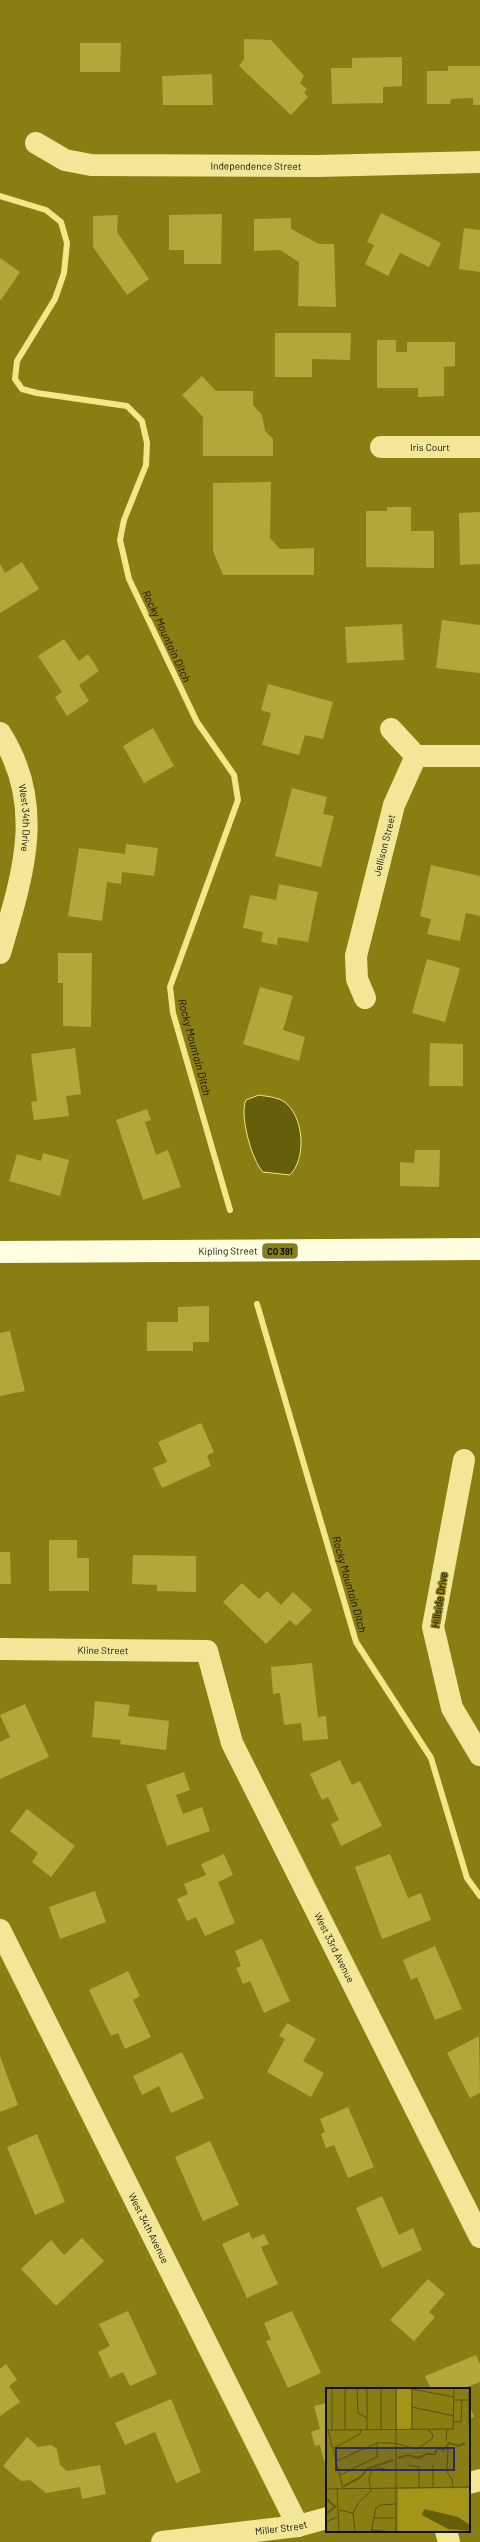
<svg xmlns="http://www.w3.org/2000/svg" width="480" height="2542" viewBox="0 0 480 2542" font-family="Barlow,sans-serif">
	<rect width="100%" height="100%" fill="#897e12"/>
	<path fill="#655e0b" stroke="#f4e788" d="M259 1095C269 1097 281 1097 288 1105 304 1121 306 1159 290 1175L263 1172C252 1161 239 1115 246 1100Z"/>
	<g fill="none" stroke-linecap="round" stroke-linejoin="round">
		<g stroke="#f4e788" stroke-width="6">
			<path d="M0 196 46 210 61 222 67 243 64 273 55 299 17 361 15 379 22 389 37 393 127 406 142 421 147 443 146 465 124 520 120 540 129 579 197 722 234 775 238 800 170 987 173 1013 230 1210"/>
			<path d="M257 1304 356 1642 431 1758 467 1878 480 1896"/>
		</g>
	</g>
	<g fill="#b3a73a">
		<path d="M244 39 271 40 304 76 300 83 307 89 304 93 308 97 291 115 239 66 244 59Z"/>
		<path d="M80 43H121L120 72H80Z"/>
		<path d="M402 57V86L383 87V103L332 104 331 68H352V58Z"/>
		<path d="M448 66H480V105H473V98L451 99 450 104H427V71H448Z"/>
		<path d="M212 74 213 105H163L162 76Z"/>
		<path d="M381 213 441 243 429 267 400 253 388 276 365 264 374 245 367 242Z"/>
		<path d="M222 214 221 264H184V250H169V215Z"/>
		<path d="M118 215 117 232 149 279 127 295 93 247V216Z"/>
		<path d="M291 218V229L319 244H334L336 307 298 306 299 262 280 250 254 251V219Z"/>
		<path d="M464 228 480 230V272L459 269Z"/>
		<path d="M0 258 20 272 1 300 0 299Z"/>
		<path d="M275 333H351L350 360 312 359V377H275Z"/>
		<path d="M377 340H396V352H407V342H455V366L444 367V396L418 397V388H377Z"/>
		<path d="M202 376 216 391H253V405L262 415 265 431 273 439V456H203V417L182 395Z"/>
		<path d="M271 482 270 538 280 549 314 548V575H223L213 551V483Z"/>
		<path d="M387 507H411V531H434V568L366 567V511H387Z"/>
		<path d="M480 512V564L460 565 459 513Z"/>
		<path d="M22 562 39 589 0 613V564L5 573Z"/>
		<path d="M442 620 480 625V673L436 668Z"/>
		<path d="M402 624 404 660 347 663 345 627Z"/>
		<path d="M64 639 79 661 88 654 99 671 79 685 89 701 67 716 55 697 62 692 38 656Z"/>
		<path d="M268 684 333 702 323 739 305 735 299 755 262 745 271 713 261 710Z"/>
		<path d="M153 728 174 766 144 783 123 746Z"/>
		<path d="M292 788 327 797 323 814 334 816 321 867 275 856Z"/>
		<path d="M126 844 158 848 154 876 122 872 121 884 107 882 102 921 68 916 79 848 125 854Z"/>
		<path d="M431 865 480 876V916L466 913 460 941 427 934 431 919 420 916Z"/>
		<path d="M279 884 318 892 308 942 278 937 277 945 261 942 263 932 243 928 250 895 276 900Z"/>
		<path d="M58 953H92L91 1027 63 1026V983H58Z"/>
		<path d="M427 959 460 968 445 1022 412 1013Z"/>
		<path d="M260 987 293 996 283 1030 305 1037 299 1061 243 1044Z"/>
		<path d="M430 1043 463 1044V1086H429Z"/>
		<path d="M75 1048 81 1094 66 1096 69 1116 34 1120 31 1102 37 1101 31 1054Z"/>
		<path d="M147 1109 151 1120 145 1122 156 1155 168 1150 181 1187 143 1200 116 1120Z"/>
		<path d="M415 1150H440L439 1187 400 1186V1162L414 1163Z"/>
		<path d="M43 1153 69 1160 60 1196 9 1181 17 1154 41 1161Z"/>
		<path d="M209 1306V1342H193V1351H147V1322H178V1307Z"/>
		<path d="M10 1331 25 1391 0 1396V1333Z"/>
		<path d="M201 1423 214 1452 207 1456 211 1466 162 1488 153 1468 167 1462 158 1442Z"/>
		<path d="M49 1540H77V1558H89V1591H49Z"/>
		<path d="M0 1552H10L11 1584H0Z"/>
		<path d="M133 1555 196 1556V1592L157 1591V1585L132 1584Z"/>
		<path d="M242 1583 259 1599 267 1591 281 1605 293 1592 312 1610 296 1626 290 1620 266 1644 223 1602Z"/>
		<path d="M312 1663 318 1717 326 1716 328 1739 303 1741 301 1723 284 1725 280 1693 273 1694 271 1667Z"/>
		<path d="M95 1701 130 1705 128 1716 169 1721 166 1750 120 1744 121 1740 92 1737Z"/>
		<path d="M25 1704 49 1757 0 1779V1742L10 1737 0 1715Z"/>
		<path d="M340 1760 352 1785 360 1781 382 1826 341 1846 331 1824 339 1820 328 1797 322 1800 310 1774Z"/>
		<path d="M184 1772 190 1790 176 1795 183 1814 202 1807 210 1831 167 1846 146 1785Z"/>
		<path d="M27 1809 75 1846 51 1877 32 1862 38 1853 10 1831Z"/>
		<path d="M224 1854 233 1875 218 1882 235 1923 205 1936 196 1917 187 1921 177 1899 188 1894 184 1884 206 1875 201 1864Z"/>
		<path d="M390 1854 408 1898 421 1893 431 1920 382 1939 355 1867Z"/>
		<path d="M95 1891 106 1922 60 1939 49 1907Z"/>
		<path d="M262 1939 290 2001 264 2013 250 1981 243 1984 236 1968 241 1966 235 1951Z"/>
		<path d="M435 1946 462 2009 435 2020 417 1977 411 1980 403 1960Z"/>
		<path d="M128 1971 140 1996 133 2000 151 2037 125 2049 118 2033 111 2036 89 1990Z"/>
		<path d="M287 2023 316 2039 303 2061 324 2073 311 2097 267 2072 285 2039 279 2036Z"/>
		<path d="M479 2036 480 2093 470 2098 447 2053Z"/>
		<path d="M182 2052 204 2098 171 2113 159 2086 142 2095 133 2076Z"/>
		<path d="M0 2056 18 2105 0 2112Z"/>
		<path d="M348 2107 374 2167 348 2178 334 2145 326 2148 321 2134 325 2132 320 2119Z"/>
		<path d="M37 2134 65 2202 35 2215 7 2147Z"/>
		<path d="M210 2141 239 2205 203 2221 175 2157Z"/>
		<path d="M382 2196 399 2235 413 2228 422 2250 382 2268 356 2208Z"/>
		<path d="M249 2232 252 2239 264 2234 269 2244 261 2247 278 2284 247 2298 222 2244Z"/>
		<path d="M82 2238 104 2261 56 2306 21 2269 51 2240 64 2255Z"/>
		<path d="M428 2279 445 2294 429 2312 435 2317 414 2341 390 2320Z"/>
		<path d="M128 2311 157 2374 130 2386 123 2372 110 2378 98 2352 110 2346 99 2324Z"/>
		<path d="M292 2311 321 2373 288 2388 266 2341 271 2340 264 2323Z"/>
		<path d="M476 2355 480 2364V2382L462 2389H431L425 2376Z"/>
		<path d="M6 2364 17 2380 9 2386 20 2402 0 2416V2369Z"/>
		<path d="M171 2399 201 2472 176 2483 155 2432 125 2445 115 2423Z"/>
		<path d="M327 2403V2460L324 2461 320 2445 315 2446 311 2432 320 2429 314 2406Z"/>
		<path d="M469 2404 474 2417 469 2419Z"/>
		<path d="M27 2437 38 2447 51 2445 57 2449 60 2465 67 2471 100 2465 106 2494 82 2499 80 2487 46 2493 30 2480 21 2481 3 2466Z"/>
	</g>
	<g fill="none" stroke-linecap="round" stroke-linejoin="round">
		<g stroke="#f1e797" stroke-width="22">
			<path id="s1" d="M36 143 65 160 91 165 317 166 480 162"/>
			<path id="s2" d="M381 447H480"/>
			<path d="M391 729 416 756"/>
			<path id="s3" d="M0 733C47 806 22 877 0 953"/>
			<path id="s4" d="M365 998 357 979 356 956 394 805 416 756H480"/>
			<path d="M464 1460 433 1627 452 1708 480 1755"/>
			<path id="s5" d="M0 1649 207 1651 232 1743 480 2237"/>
			<path id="s6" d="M0 1930 298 2526"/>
			<path d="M469 2483 480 2480"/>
			<path d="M446 2531 449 2542"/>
			<path id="s7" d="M162 2542 298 2526 327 2518"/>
		</g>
		<path stroke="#fffee1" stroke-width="22" id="s8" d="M0 1252 480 1249"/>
	</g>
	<g text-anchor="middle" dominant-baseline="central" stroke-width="3" stroke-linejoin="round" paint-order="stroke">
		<rect fill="#897e12" stroke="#353211" stroke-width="1" x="263" y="1244" width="34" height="14" rx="3"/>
		<g font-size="9" font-weight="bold" fill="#111">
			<text x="280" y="1251">CO 391</text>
		</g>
		<g font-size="10" fill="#111" stroke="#897e12">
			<text stroke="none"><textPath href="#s1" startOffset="225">Independence Street</textPath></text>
			<text stroke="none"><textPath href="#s2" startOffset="49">Iris Court</textPath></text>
			<text stroke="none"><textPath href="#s3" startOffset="90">West 34th Drive</textPath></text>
			<text stroke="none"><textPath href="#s4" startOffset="158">Jellison Street</textPath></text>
			<text stroke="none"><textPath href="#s8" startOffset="228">Kipling Street</textPath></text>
			<text transform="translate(439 1600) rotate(-81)">Hillside Drive</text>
			<text stroke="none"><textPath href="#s5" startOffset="103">Kline Street</textPath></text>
			<text stroke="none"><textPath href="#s5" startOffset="531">West 33rd Avenue</textPath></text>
			<text stroke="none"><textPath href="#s6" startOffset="333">West 34th Avenue</textPath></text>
			<text stroke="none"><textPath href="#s7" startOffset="120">Miller Street</textPath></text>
		</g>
		<g font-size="11" font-style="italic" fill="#111" stroke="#897e12">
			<text transform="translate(167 636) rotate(65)">Rocky Mountain Ditch</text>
			<text transform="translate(195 1047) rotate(75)">Rocky Mountain Ditch</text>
			<text transform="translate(350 1584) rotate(74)">Rocky Mountain Ditch</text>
		</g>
	</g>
	<g transform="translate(326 2388)">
		<rect width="144" height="144" fill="#897e12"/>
		<path d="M71 0H85V41L71 42ZM144 100V144H72V101Z" fill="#a49519"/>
		<path d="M98 121 132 129 144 137V143L122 141 96 127Z" fill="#655e0b"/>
		<path fill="none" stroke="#655e0b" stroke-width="2" d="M72 70 82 67 92 70 101 66H109L111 60 118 62 123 55 133 58 139 55M18 98 35 89 41 81 67 72M0 110 9 119 0 126"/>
		<path fill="none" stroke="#595212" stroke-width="1" d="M19 0V42M31 0 32 25 41 30M70 0V144M86 0V41M143 0V36M86 1 128 9M128 12H143M86 19 128 28M128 34H135L136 12M41 41V0M55 41V0M0 42 127 41 128 0M2 42 17 100M6 42V0M120 53 121 41M8 60 34 46 35 41M122 61 121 84 126 91 127 99M10 73 51 55H68L91 61 107 50 106 45 101 41M82 77 93 79V99M14 87 51 69V55M107 99V77M11 100 13 144M0 101 144 99M13 122 27 125M47 130H70M0 134 11 129M45 142 70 144M29 144 27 125 32 115 45 103 43 91 46 82 52 80 60 81M45 144 50 120 55 117 70 116"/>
		<path fill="#2d2a64" fill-opacity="0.15" stroke="#2d2a64" stroke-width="2" d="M10 60H128V82H10Z"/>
		<rect width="144" height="144" fill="none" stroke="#111" stroke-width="2"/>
	</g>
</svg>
